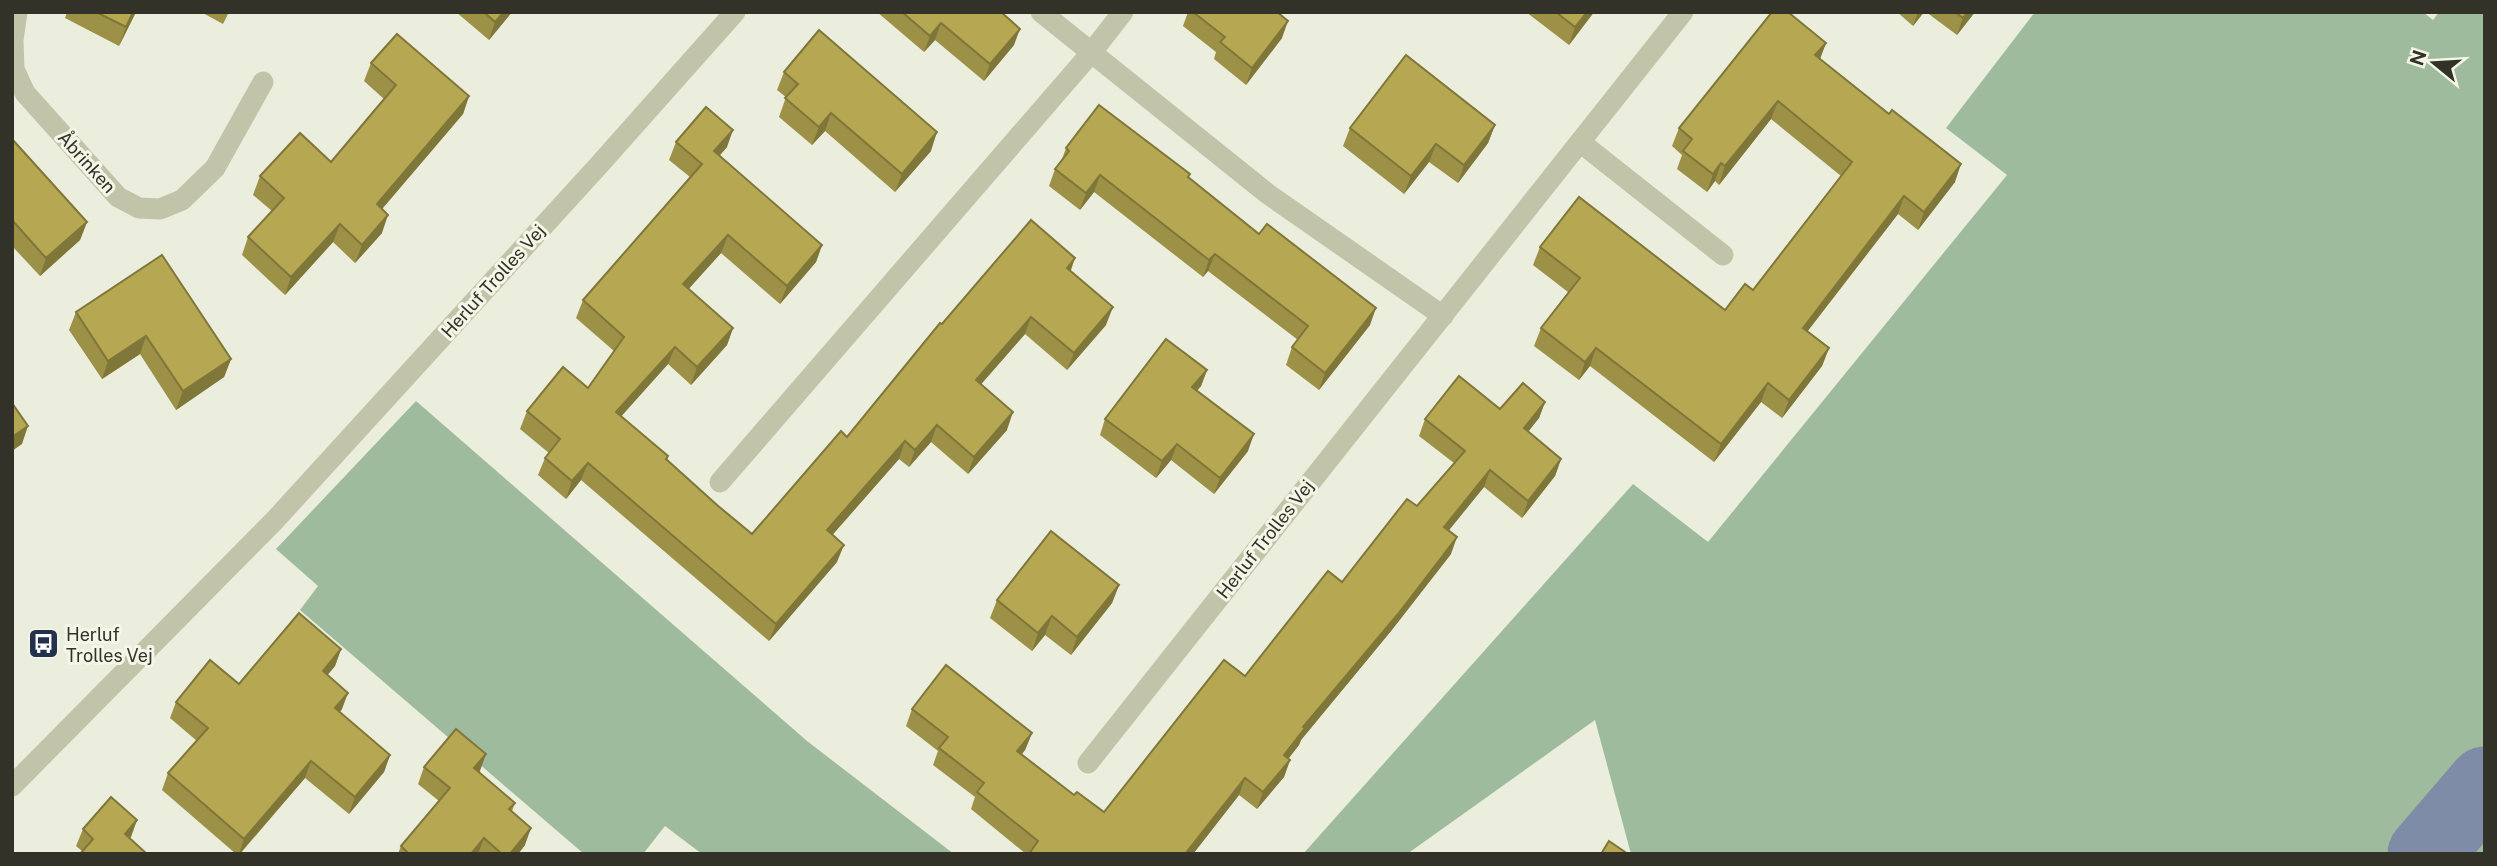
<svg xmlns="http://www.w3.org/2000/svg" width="2497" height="866" viewBox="0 0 2497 866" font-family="'Public Sans',sans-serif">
	<rect width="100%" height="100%" fill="#ebeedc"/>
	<g fill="#9fbb9e">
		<path d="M2035 12H2423L2433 20 2439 12H2485V854H1631L1595 720 1407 854H1303L1633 484 1708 542 2007 175 1946 128Z"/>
		<path d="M416 401 807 741 954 854H702L665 826 643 854H584L300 610 318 586 276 549Z"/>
	</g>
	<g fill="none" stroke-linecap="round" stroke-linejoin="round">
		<path stroke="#7e8ca7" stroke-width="75" d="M2425 854 2485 784"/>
		<g stroke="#c2c4a9" stroke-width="21">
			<path d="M17 12 13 40 14 69 25 93 118 197 139 208 160 209 182 200 215 168 263 82"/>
			<path d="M1041 12 1268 194 1443 316"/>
			<path d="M1580 142 1723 255"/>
			<path d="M720 482 1091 53 1123 12"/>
			<path d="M1088 763 1683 12"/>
			<path d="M12 786 275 520 599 165 735 12"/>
		</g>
	</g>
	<g fill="#9d9047">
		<path d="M67 12H136L119 46 65 18Z"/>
		<path d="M201 12H229L223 24Z"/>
		<path d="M456 12H512L489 40Z"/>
		<path d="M877 12H1001L1014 45 984 81 935 40 924 52Z"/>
		<path d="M1188 12H1277L1282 38 1246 85 1214 59 1216 52 1183 26Z"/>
		<path d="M1526 12H1594L1569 45Z"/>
		<path d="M1897 12H1924L1913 26Z"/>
		<path d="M1926 12H1975L1957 35Z"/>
		<path d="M1826 43 1820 59 1955 182 1918 230 1898 214 1807 332 1829 348 1822 366 1782 418 1761 402 1714 462 1590 366 1579 380 1534 346 1541 328 1568 292 1533 265 1540 247 1725 310 1753 290 1841 176 1771 119 1719 185 1715 181 1707 192 1677 169 1682 155 1672 146 1679 128Z"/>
		<path d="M371 63 469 96 463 114 382 209V233L355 263 333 242 285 295 242 255 248 237 272 211 253 195 260 176 331 162 384 99 364 81Z"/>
		<path d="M784 72 931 151 895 192 825 131 812 145 779 117 786 97 777 90Z"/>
		<path d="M1495 125 1488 143 1458 183 1429 162 1404 194 1343 146 1350 128Z"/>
		<path d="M12 139 87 222 80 240 40 276 12 246Z"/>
		<path d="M676 142 727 147 719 156 822 245 816 262 780 304 721 253 688 289 733 328 727 345 691 385 668 364 621 416 668 456 667 460 717 505 752 534 847 437 942 324 1070 271 1106 325 1067 370 1025 334 981 384 1007 430 968 474 931 442 909 467 899 459 832 535 837 562 769 641 581 480 566 499 538 475 545 458 549 453 520 429 527 411 588 388 614 351 576 318 583 300 690 177 669 160Z"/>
		<path d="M1066 148 1190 174 1188 177 1370 325 1319 390 1286 365 1292 347 1298 340 1208 271 1203 277 1094 192 1080 210 1049 186 1055 169 1061 162Z"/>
		<path d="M76 312 231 359 224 377 176 410 140 354 102 379 69 330Z"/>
		<path d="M1207 370 1201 386 1197 390 1248 451 1214 494 1171 460 1156 478 1100 435 1105 419Z"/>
		<path d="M1545 402 1539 418 1528 432 1561 459 1555 476 1522 518 1484 487 1448 530 1451 554 1391 631 1301 740 1299 745 1288 759 1290 760 1284 777 1257 809 1239 795 1193 854H1026L971 809 975 797 933 765 938 751 906 726 912 709 1032 733 1025 750 1022 754 1074 795 1104 812 1342 582 1417 506 1454 463 1419 436 1425 419 1500 409Z"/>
		<path d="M1119 585 1112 603 1071 655 1045 635 1032 651 990 618 997 600Z"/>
		<path d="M341 649 335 666 327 675 342 709 340 712 390 755 384 772 349 814 305 778 240 854H236L162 790 168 773 197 741 170 718 176 702 239 684Z"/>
		<path d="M424 767 480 771 478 772 515 803 512 811 525 845 518 854H398L401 846 439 801 418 784Z"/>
		<path d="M137 820 129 838 82 851 76 846 83 829Z"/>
	</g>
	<g fill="#7f7639">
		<path d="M133 12H136L119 46 126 27Z"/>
		<path d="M504 12H512L489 40 495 22Z"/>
		<path d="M1587 12H1594L1569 45 1575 27Z"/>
		<path d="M1918 12H1924L1913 26Z"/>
		<path d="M1968 12H1975L1957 35 1963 18Z"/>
		<path d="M1288 21 1282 38 1246 85 1252 68Z"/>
		<path d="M941 23 935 40 924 52 930 36Z"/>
		<path d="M1020 29 1014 45 984 81 990 64Z"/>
		<path d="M1826 43 1819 61 1815 55Z"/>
		<path d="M469 96 463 114 370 223 377 204Z"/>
		<path d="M1778 101 1771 119 1719 185 1725 166Z"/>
		<path d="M831 113 825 131 812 145 819 127Z"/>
		<path d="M1495 125 1488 143 1458 183 1464 165Z"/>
		<path d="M733 130 727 147 708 169 714 151Z"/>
		<path d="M937 132 931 151 895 192 902 174Z"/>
		<path d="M1436 144 1429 162 1404 194 1411 176Z"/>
		<path d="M1721 163 1715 181 1707 192 1713 174Z"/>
		<path d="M1961 164 1955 182 1918 230 1924 212Z"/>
		<path d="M1100 175 1094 192 1080 210 1086 193Z"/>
		<path d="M1904 196 1898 214 1796 346 1803 328Z"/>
		<path d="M388 215 382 233 355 263 362 245Z"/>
		<path d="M87 222 80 240 40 276 46 258Z"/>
		<path d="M340 224 333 242 285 295 291 277Z"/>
		<path d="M728 235 721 253 677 302 683 284Z"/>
		<path d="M822 245 816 262 780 304 787 286Z"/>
		<path d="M1215 254 1208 271 1203 277 1209 260Z"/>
		<path d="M1075 258 1069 276 1067 268Z"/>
		<path d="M1113 307 1106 325 1067 370 1074 353Z"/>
		<path d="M1376 308 1370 325 1319 390 1325 373Z"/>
		<path d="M1031 317 1025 334 970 397 976 380Z"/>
		<path d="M733 328 727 345 691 385 697 367Z"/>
		<path d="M146 336 140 354 102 379 108 361Z"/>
		<path d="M675 347 668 364 610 429 616 412Z"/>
		<path d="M1596 348 1590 366 1579 380 1585 362Z"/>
		<path d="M1829 348 1822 366 1782 418 1789 400Z"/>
		<path d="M231 359 224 377 176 410 183 391Z"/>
		<path d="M1207 370 1201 386 1187 403 1192 387Z"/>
		<path d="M1768 383 1761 402 1714 462 1721 444Z"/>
		<path d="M1545 402 1539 418 1517 445 1524 428Z"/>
		<path d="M1013 412 1007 430 968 474 974 457Z"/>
		<path d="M937 425 931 442 909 467 915 450Z"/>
		<path d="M28 426 22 444 12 451V437Z"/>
		<path d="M1254 434 1248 451 1214 494 1220 478Z"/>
		<path d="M905 441 899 459 821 548 827 530Z"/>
		<path d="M1177 444 1171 460 1156 478 1162 461Z"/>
		<path d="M1561 459 1555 476 1522 518 1528 501Z"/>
		<path d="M588 463 581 480 566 499 572 481Z"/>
		<path d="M1490 470 1484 487 1438 544 1444 527Z"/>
		<path d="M1457 537 1451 554 1391 631 1301 740 1299 745 1278 772 1284 755 1303 727Z"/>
		<path d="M844 545 837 562 769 641 776 624Z"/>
		<path d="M1119 585 1112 603 1071 655 1077 637Z"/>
		<path d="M1052 616 1045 635 1032 651 1038 633Z"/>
		<path d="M341 649 335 666 317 688 323 671Z"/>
		<path d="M348 693 342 709 329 724 335 708Z"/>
		<path d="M1032 733 1025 750 1011 768 1017 751Z"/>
		<path d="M486 754 480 771 468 785 474 768Z"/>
		<path d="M390 755 384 772 349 814 355 797Z"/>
		<path d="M1290 760 1284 777 1257 809 1263 792Z"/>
		<path d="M311 761 305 778 239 854 244 839Z"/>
		<path d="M1245 778 1239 795 1193 854H1185Z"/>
		<path d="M137 820 131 837 119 851 125 834Z"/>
		<path d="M531 828 525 845 518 854H510Z"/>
		<path d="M484 838 478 854H471Z"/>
	</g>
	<g fill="#b6a852" stroke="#7f7639" stroke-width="2">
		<path d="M96 12H133L126 27Z"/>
		<path d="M484 12H504L495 22Z"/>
		<path d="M902 12H1001L1020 29 990 64 941 23 930 36Z"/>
		<path d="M1193 12H1277L1288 21 1252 68 1220 42 1225 37Z"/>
		<path d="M1556 12H1587L1575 27Z"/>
		<path d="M1772 12H1788L1826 43 1815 55 1889 114 1892 110 1961 164 1924 212 1904 196 1803 328 1829 348 1789 400 1768 383 1721 444 1596 348 1585 362 1541 328 1580 278 1540 247 1579 197 1725 310 1745 284 1753 290 1852 162 1778 101 1725 166 1721 163 1713 174 1683 151 1692 139 1679 128Z"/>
		<path d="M1955 12H1968L1963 18Z"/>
		<path d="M819 30 937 132 902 174 831 113 819 127 785 98 798 84 784 72Z"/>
		<path d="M397 34 469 96 377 204 388 215 362 245 340 224 291 277 248 237 284 198 260 176 300 133 331 162 396 85 371 63Z"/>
		<path d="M1406 55 1495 125 1464 165 1436 144 1411 176 1350 128Z"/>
		<path d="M1099 105 1190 174 1188 177 1259 234 1267 224 1376 308 1325 373 1292 347 1308 326 1215 254 1209 260 1100 175 1086 193 1055 169 1069 151 1066 148Z"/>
		<path d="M706 107 733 130 714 151 822 245 787 286 728 235 683 284 733 328 697 367 675 347 616 412 668 456 666 459 717 505 752 534 841 431 847 437 940 323 942 324 1031 220 1075 258 1067 268 1113 307 1074 353 1031 317 976 380 1013 412 974 457 937 425 915 450 905 441 827 530 844 545 776 624 588 463 572 481 545 458 560 439 527 411 563 367 588 388 624 337 583 300 702 164 676 142Z"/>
		<path d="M12 139 87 222 46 258 12 220Z"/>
		<path d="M162 255 231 359 183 391 146 336 108 361 76 312Z"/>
		<path d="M1166 339 1207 370 1192 387 1254 434 1220 478 1177 444 1162 461 1105 419Z"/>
		<path d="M1459 376 1500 409 1523 383 1545 402 1524 428 1561 459 1528 501 1490 470 1444 527 1457 537 1398 614 1303 727 1305 728 1284 755 1290 760 1263 792 1245 778 1185 854H1029L1038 841 977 792 984 783 939 748 948 737 912 709 946 665 1032 733 1017 751 1074 795 1077 792 1104 812 1224 660 1245 676 1328 571 1342 582 1407 499 1417 506 1465 451 1425 419Z"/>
		<path d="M12 403 28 426 12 437Z"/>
		<path d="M1051 531 1119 585 1077 637 1052 616 1038 633 997 600Z"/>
		<path d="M299 613 341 649 323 671 348 693 335 708 390 755 355 797 311 761 244 839 168 773 208 728 176 702 210 660 239 684Z"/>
		<path d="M456 729 486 754 474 768 515 803 509 809 531 828 510 854H502L484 838 471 854H409L401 846 450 788 424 767Z"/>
		<path d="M111 797 137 820 125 834 147 854H80L93 839 83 829Z"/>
		<path d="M1609 841 1628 854H1601Z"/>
	</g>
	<defs>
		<symbol id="bus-square" viewBox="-11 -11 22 22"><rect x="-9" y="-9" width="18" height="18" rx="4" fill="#23314f" stroke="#f4f6e7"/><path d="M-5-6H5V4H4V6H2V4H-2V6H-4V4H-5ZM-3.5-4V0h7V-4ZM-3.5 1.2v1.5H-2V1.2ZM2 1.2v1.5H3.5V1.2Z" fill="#fff"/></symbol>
	</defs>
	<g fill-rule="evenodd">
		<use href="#bus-square" x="26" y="626" width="35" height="35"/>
	</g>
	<g text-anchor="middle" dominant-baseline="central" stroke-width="6" stroke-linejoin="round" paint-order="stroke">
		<g font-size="18" fill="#333228" stroke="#f4f6e7">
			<text transform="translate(87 162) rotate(48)">Åbrinken</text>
			<text transform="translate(493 281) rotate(-48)">Herluf Trolles Vej</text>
			<text transform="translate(1265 539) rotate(-52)">Herluf Trolles Vej</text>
		</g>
		<g font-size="18" fill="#333228" stroke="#f4f6e7" text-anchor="start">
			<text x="66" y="634">Herluf<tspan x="66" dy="21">Trolles Vej</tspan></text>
		</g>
	</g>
	<rect width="2497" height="866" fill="none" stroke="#333228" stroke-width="28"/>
	<g transform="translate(2434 63) rotate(288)" stroke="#f4f6e7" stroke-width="5" paint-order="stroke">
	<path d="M0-5L12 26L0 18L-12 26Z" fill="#333228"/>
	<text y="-10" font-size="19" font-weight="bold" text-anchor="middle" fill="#333228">N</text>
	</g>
</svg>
